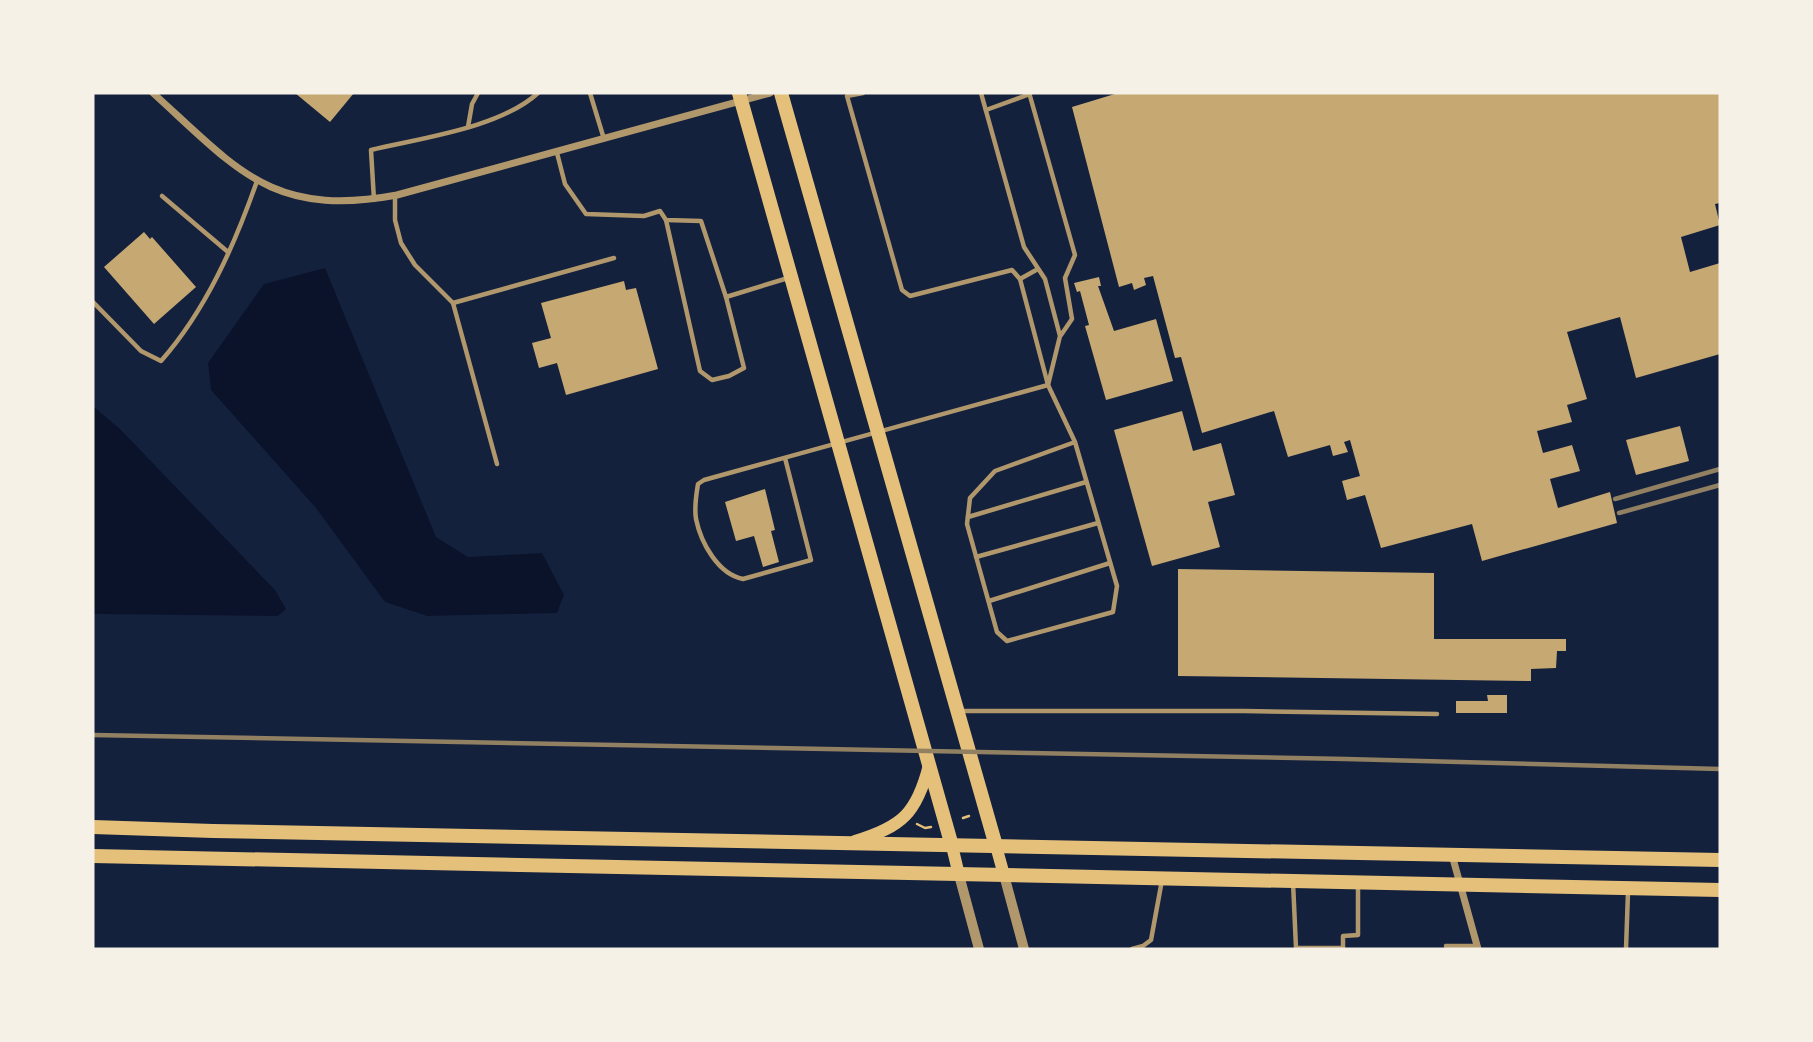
<svg xmlns="http://www.w3.org/2000/svg" width="1813" height="1042" viewBox="0 0 1813 1042" font-family="'Sofia Sans Condensed',sans-serif">
	<rect width="100%" height="100%" fill="#14213d"/>
	<g fill="#0b132b">
		<path d="M325 268 436 537 468 557 542 553 564 595 557 613 427 616 385 602 316 508 211 390 208 363 264 284Z"/>
		<path d="M93 406 120 429 275 590 286 609 278 616 93 614Z"/>
	</g>
	<g fill="#c6a872">
		<path d="M295 93H354L330 122Z"/>
		<path d="M1118 93H1720V203L1715 204 1720 225 1681 237 1690 272 1720 263V354L1636 378 1620 317 1567 332 1587 399 1567 405 1572 422 1537 431 1543 453 1572 445 1580 471 1550 479 1558 508 1610 492 1617 523 1482 561 1472 524 1381 548 1365 495 1347 500 1342 481 1360 476 1350 440 1344 442 1348 452 1333 456 1330 445 1288 457 1274 411 1202 433 1181 357 1175 358 1153 276 1144 278 1146 285 1134 290 1132 283 1119 287 1072 107Z"/>
		<path d="M144 232 150 239 152 237 196 287 154 324 104 267Z"/>
		<path d="M1099 277 1101 286H1098L1114 331 1156 319 1173 381 1106 400 1085 326 1089 325 1080 291 1077 292 1074 283Z"/>
		<path d="M624 281 626 290 636 288 658 369 566 395 557 363 539 368 532 343 551 338 541 303Z"/>
		<path d="M1182 411 1193 451 1221 443 1235 495 1208 502 1220 547 1152 566 1114 430Z"/>
		<path d="M1680 426 1689 461 1636 475 1626 440Z"/>
		<path d="M765 489 775 530 771 531 779 562 763 567 754 536 736 541 725 502Z"/>
		<path d="M1178 569 1434 573V639H1566V651H1557L1556 668 1531 669V681L1178 676Z"/>
		<path d="M1487 695H1507V713H1456V701H1488Z"/>
	</g>
	<g fill="none" stroke-linecap="round" stroke-linejoin="round">
		<g stroke="#e5c07b" stroke-width="2.5">
			<path d="M963 818 969 816"/>
			<path d="M917 824 925 828 931 827"/>
		</g>
		<g stroke="#b1986c" stroke-width="4.5">
			<path d="M590 93 604 139"/>
			<path d="M863 93 847 96 902 290 910 296 1012 270 1020 279 1048 385 1060 336 1045 279 1024 247 981 93"/>
			<path d="M1030 96 1075 255 1065 278 1072 319 1061 335"/>
			<path d="M986 110 1030 94"/>
			<path d="M468 127 472 104 478 93"/>
			<path d="M557 153 565 184 586 214 644 216 660 211 666 220 701 221 726 297 788 278"/>
			<path d="M162 196 228 252"/>
			<path d="M395 196V220L401 243 415 265 453 303 497 464"/>
			<path d="M374 200 371 150C421 138 500 128 538 93"/>
			<path d="M666 220 700 371 712 380 729 376 744 368 726 297"/>
			<path d="M1020 279 1038 269"/>
			<path d="M93 302 141 351 161 361C206 310 235 244 257 181"/>
			<path d="M453 303 614 258"/>
			<path d="M785 458 811 560 743 579C718 574 701 543 696 519 694 507 696 496 698 484L704 480 1048 385 1075 442 1117 586 1113 612 1007 641 997 632 967 524 970 498 995 471 1075 442"/>
			<path d="M968 517 1086 482"/>
			<path d="M976 557 1098 523"/>
			<path d="M989 601 1110 563"/>
			<path d="M961 711H1244L1437 714"/>
			<path d="M1293 882 1296 948H1343"/>
			<path d="M1132 949 1143 946 1151 940 1162 880"/>
			<path d="M1343 949V936L1358 935V883"/>
			<path d="M1447 949 1446 946H1477"/>
			<path d="M1626 949 1628 892"/>
		</g>
		<g stroke="#b1986c" stroke-width="7">
			<path d="M153 93C238 170 272 218 397 195L770 93"/>
			<path d="M1452 855 1478 949"/>
		</g>
		<g stroke="#b1986c" stroke-width="10">
			<path d="M959 875 979 949"/>
			<path d="M1004 875 1024 949"/>
		</g>
		<g stroke="#e5c07b" stroke-width="12">
			<path d="M855 841C902 827 917 813 929 765"/>
			<path d="M952 846 959 875"/>
			<path d="M996 846 1004 875"/>
		</g>
		<g stroke="#e5c07b" stroke-width="14">
			<path d="M739 93 952 846"/>
			<path d="M781 93 996 846"/>
			<path d="M93 827 213 831 1720 860"/>
			<path d="M93 856 1720 890"/>
		</g>
		<g stroke="#918062" stroke-width="4.5">
			<path d="M1615 499 1720 469"/>
			<path d="M1619 513 1720 485"/>
			<path d="M93 735 1346 759 1720 769"/>
		</g>
	</g>
	<rect width="1813" height="1042" fill="none" stroke="#f6f1e7" stroke-width="189"/>
</svg>
